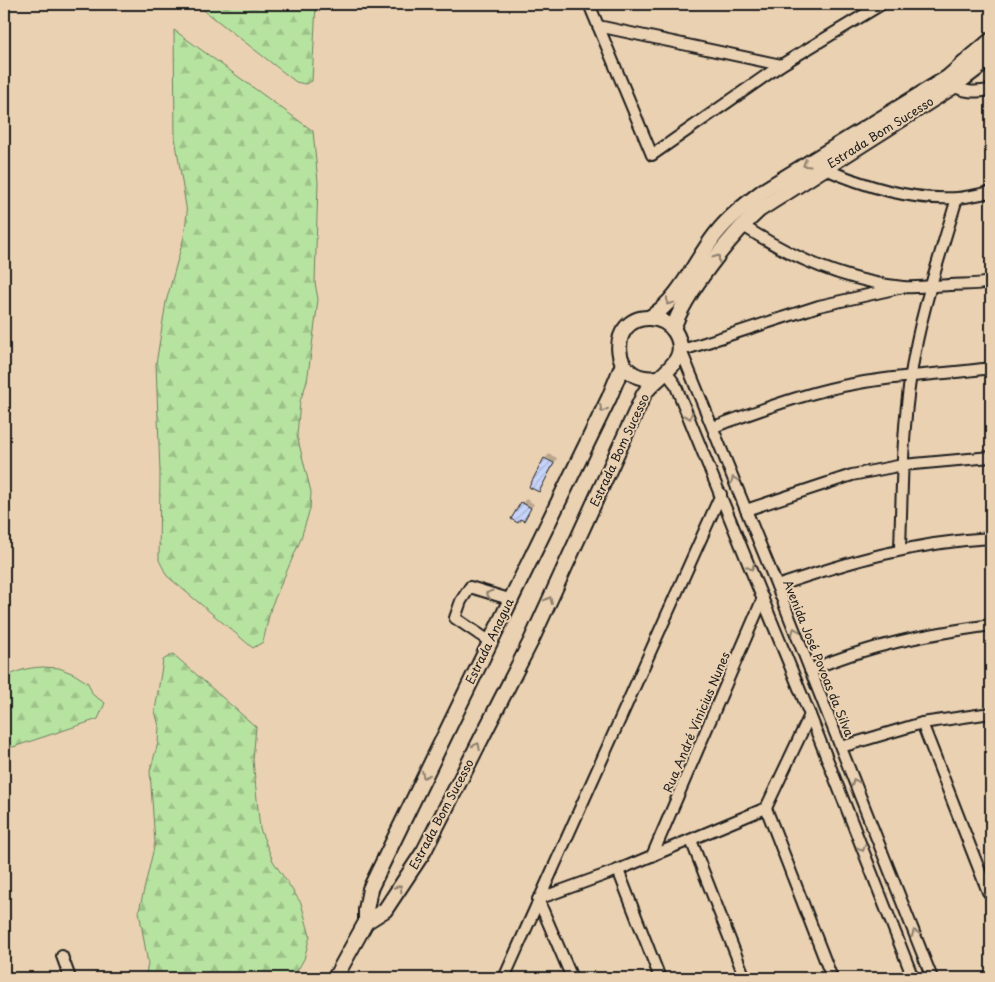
<svg xmlns="http://www.w3.org/2000/svg" width="995" height="982" viewBox="0 0 995 982" font-family="'Playpen Sans',sans-serif">
	<defs>
		<pattern id="forest-firs" width="22" height="20" patternUnits="userSpaceOnUse" patternTransform="scale(1.25)"><rect width="22" height="20" fill="#b7e3a0"/><path d="M5 1l3.5 6h-7zM16 11l3.5 6h-7z" fill="#9dc289"/></pattern>
		<pattern id="building-hatch" width="6" height="6" patternUnits="userSpaceOnUse" patternTransform="scale(1.25)"><rect width="6" height="6" fill="#c7d4fb"/><path d="M-1 1l2-2M0 6l6-6M5 7l2-2" fill="none" stroke="#aab5d7"/></pattern>
	</defs>
	<rect width="100%" height="100%" fill="#ead1b2"/>
	<filter id="ink" filterUnits="userSpaceOnUse"><feTurbulence type="fractalNoise" baseFrequency=".02" numOctaves="2"/><feDisplacementMap in="SourceGraphic" scale="10" xChannelSelector="R" yChannelSelector="G"/><feConvolveMatrix kernelMatrix="1 2 1 2 8 2 1 2 1" color-interpolation-filters="sRGB"/></filter>
	<g filter="url(#ink)">
		<g fill="url(#forest-firs)" stroke="#6a805e">
			<path d="M196 4H316L312 81 305 84 296 82Z"/>
			<path d="M174 30 313 131 318 182 315 283 318 299 316 316 307 382 300 401 297 436 311 492 310 509 300 541 271 607 263 642 253 648 167 576 159 560 160 472 156 364 166 302 184 237 187 213 175 137Z"/>
			<path d="M173 654 256 727 253 760 260 829 273 861 301 903 310 936 304 959 293 978H145L148 964 139 911 155 843 150 771 158 743 159 726 155 711 163 660Z"/>
			<path d="M42 667 59 668 74 674 88 683 93 695 105 703 98 719 13 747 4 743V680C15 670 28 668 42 667Z"/>
		</g>
		<g fill="#0003">
			<path d="M549 454 557 458 555 463 546 458Z"/>
			<path d="M545 460 554 465 538 491Z"/>
			<path d="M526 499 534 504 527 515 518 522 522 503Z"/>
		</g>
		<g fill="url(#building-hatch)" stroke="#1c1c1c">
			<path d="M544 458 554 463 539 492 529 487Z"/>
			<path d="M521 502 531 508 524 521 520 519 518 523 511 519Z"/>
		</g>
		<g fill="none" stroke-linecap="round" stroke-linejoin="round">
			<defs>
				<g id="street">
					<path d="M589 4 652 155 781 65 882 4"/>
					<path d="M598 26 781 65"/>
					<path d="M950 82C961 94 977 92 991 90"/>
					<path d="M823 168C864 186 911 201 957 198 968 197 980 194 991 192"/>
					<path d="M742 225C790 257 845 281 903 287 918 288 934 286 949 285 963 284 977 285 991 282"/>
					<path d="M903 287 819 306 689 348H680L777 586 932 978"/>
					<path d="M667 373 675 384 810 715 913 978"/>
					<path d="M713 427C761 410 809 391 859 383 903 375 947 374 991 368"/>
					<path d="M746 510 852 475 903 465 991 457"/>
					<path d="M900 549C902 491 902 431 911 374 920 314 940 256 957 198"/>
					<path d="M777 586C848 562 915 542 991 538"/>
					<path d="M489 641 455 618 461 601 470 587 509 599"/>
					<path d="M810 670C869 645 928 634 991 625"/>
					<path d="M810 715 766 808 832 978"/>
					<path d="M922 723 988 892 991 894"/>
					<path d="M841 747 922 723 991 713"/>
					<path d="M691 840 745 978"/>
					<path d="M652 856 763 598"/>
					<path d="M618 870 660 978"/>
					<path d="M62 956 70 978"/>
					<path d="M504 978 721 494"/>
					<path d="M572 978 538 899 618 870 766 808"/>
				</g>
				<g id="secondary">
					<path d="M649 318C680 300 694 262 715 235 729 217 746 204 763 191L947 78 991 40"/>
					<path d="M673 329C684 294 731 235 759 210L954 86 991 58"/>
					<path d="M366 922 385 910 424 851 531 641 644 394C657 374 693 362 675 332 670 324 660 318 649 318 607 317 609 385 657 378"/>
					<path d="M335 978 366 922V910L370 889 609 398 623 364"/>
				</g>
			</defs>
			<use href="#street" stroke="#1c1c1c" stroke-width="14"/>
			<use href="#secondary" stroke="#1c1c1c" stroke-width="18"/>
			<use href="#street" stroke="#ead1b2" stroke-width="10"/>
			<use href="#secondary" stroke="#ead1b2" stroke-width="14"/>
		</g>
		<defs><path id="oneway-chevron" d="M-2-3.5L2.5 0L-2 3.5" fill="none" stroke-width="1.6" stroke-linecap="round" stroke-linejoin="round" transform="scale(1.25)"/></defs>
		<g stroke="#8d806e">
			<use href="#oneway-chevron" transform="translate(806 164) rotate(148)"/>
			<use href="#oneway-chevron" transform="translate(717 258) rotate(-55)"/>
			<use href="#oneway-chevron" transform="translate(669 302) rotate(127)"/>
			<use href="#oneway-chevron" transform="translate(603 409) rotate(116)"/>
			<use href="#oneway-chevron" transform="translate(689 416) rotate(67)"/>
			<use href="#oneway-chevron" transform="translate(734 480) rotate(-112)"/>
			<use href="#oneway-chevron" transform="translate(751 567) rotate(68)"/>
			<use href="#oneway-chevron" transform="translate(489 594) rotate(-163)"/>
			<use href="#oneway-chevron" transform="translate(549 600) rotate(-65)"/>
			<use href="#oneway-chevron" transform="translate(795 631) rotate(-111)"/>
			<use href="#oneway-chevron" transform="translate(477 746) rotate(-63)"/>
			<use href="#oneway-chevron" transform="translate(425 775) rotate(116)"/>
			<use href="#oneway-chevron" transform="translate(855 782) rotate(-112)"/>
			<use href="#oneway-chevron" transform="translate(862 848) rotate(69)"/>
			<use href="#oneway-chevron" transform="translate(399 888) rotate(-57)"/>
			<use href="#oneway-chevron" transform="translate(915 933) rotate(-111)"/>
		</g>
	</g>
	<g text-anchor="middle" dominant-baseline="central" stroke-width="4" stroke-linejoin="round" paint-order="stroke">
		<g font-size="12" fill="#1c1c1c" stroke="#ead1b2">
			<text transform="translate(880 132) rotate(-32)">Estrada Bom Sucesso</text>
			<text transform="translate(619 450) rotate(-65)">Estrada Bom Sucesso</text>
			<text transform="translate(489 641) rotate(-64)">Estrada Anagua</text>
			<text transform="translate(819 658) rotate(68)">Avenida José Povoas da Silva</text>
			<text transform="translate(696 722) rotate(-67)">Rua André Vinicius Nunes</text>
			<text transform="translate(441 814) rotate(-62)">Estrada Bom Sucesso</text>
		</g>
	</g>
	<rect width="995" height="982" fill="none" stroke="#ead1b2" stroke-width="20"/>
	<rect x="10" y="10" width="975" height="962" fill="none" stroke="#1c1c1c" stroke-width="2" filter="url(#ink)"/>
</svg>
